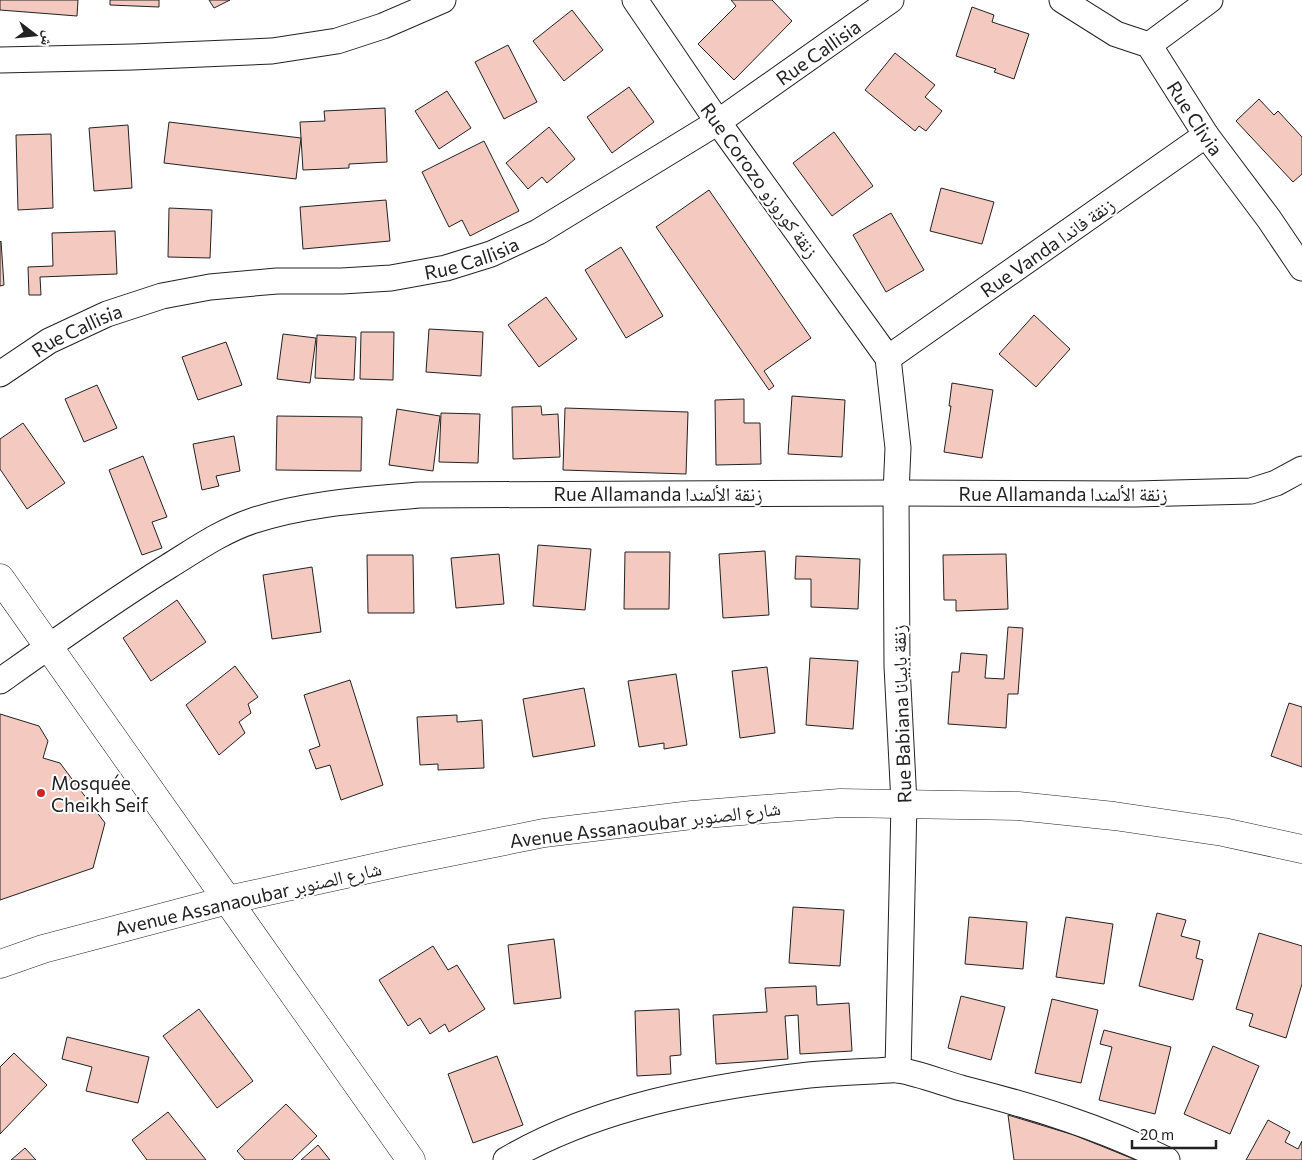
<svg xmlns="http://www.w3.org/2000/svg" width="1302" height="1160" viewBox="0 0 1302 1160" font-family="Commissioner,'Noto Naskh Arabic',sans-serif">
	<rect width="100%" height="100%" fill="#fff"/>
	<g fill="#f3c9c0" stroke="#222">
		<path d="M0 0H78L77 16 0 10Z"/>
		<path d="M110 0H159V7L110 5Z"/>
		<path d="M209 0H230L214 8Z"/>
		<path d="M731 0H772L792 21 734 80 698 44 736 6Z"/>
		<path d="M972 7 994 15 992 22 1029 34 1014 79 994 72 996 69 956 56Z"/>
		<path d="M572 10 603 50 564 81 533 41Z"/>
		<path d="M508 45 537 102 504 119 475 62Z"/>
		<path d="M895 53 935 85 925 97 942 111 926 131 919 126 915 131 865 90Z"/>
		<path d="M629 87 654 122 612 153 587 117Z"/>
		<path d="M447 91 471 128 439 149 415 111Z"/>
		<path d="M1259 99 1274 115 1278 111 1302 137V174L1293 182 1236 121Z"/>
		<path d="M385 108 387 162 349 164V168L303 170 300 122 325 121 324 111Z"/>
		<path d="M169 122 301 138 296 179 164 163Z"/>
		<path d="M128 125 132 188 94 191 89 128Z"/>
		<path d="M549 127 575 159 547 183 542 177 528 189 506 163Z"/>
		<path d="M834 132 873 186 832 216 793 163Z"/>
		<path d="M51 134 53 208 18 210 16 135Z"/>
		<path d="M484 141 519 211 470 236 462 220 449 227 422 172Z"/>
		<path d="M941 188 994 202 982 244 930 231Z"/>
		<path d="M709 190 811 338 764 371 774 386 769 390 656 227Z"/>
		<path d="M386 200 390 241 303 249 300 207Z"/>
		<path d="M169 208 212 210 210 258 168 257Z"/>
		<path d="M891 213 924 270 886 292 853 235Z"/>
		<path d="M115 231 117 274 40 277 41 295H29L28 267 53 266 52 233Z"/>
		<path d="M1 241 4 285 0 286V242Z"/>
		<path d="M621 247 663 316 626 338 585 270Z"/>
		<path d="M546 297 577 339 539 367 508 325Z"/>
		<path d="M1034 315 1070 349 1036 387 999 354Z"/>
		<path d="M429 329 483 332 481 376 426 372Z"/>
		<path d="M361 332H394L393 380 360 379Z"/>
		<path d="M283 334 316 338 310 383 277 379Z"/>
		<path d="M317 335 356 337 354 380 315 378Z"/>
		<path d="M226 342 242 385 198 400 182 357Z"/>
		<path d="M952 383 993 390 982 458 944 452 951 406H949Z"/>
		<path d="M97 385 117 428 84 442 65 399Z"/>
		<path d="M792 396 845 400 842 457 788 454Z"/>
		<path d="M744 399V423H760L761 464 716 465 715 400Z"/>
		<path d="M541 406 542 415 558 414 560 457 513 459 512 407Z"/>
		<path d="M565 408 688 412 686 474 563 470Z"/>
		<path d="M397 409 440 416 433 471 389 465Z"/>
		<path d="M441 413 480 414 478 463 439 462Z"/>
		<path d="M277 416 362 417 361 471 276 470Z"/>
		<path d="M23 423 65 483 27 509 0 469V439Z"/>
		<path d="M234 436 240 471 216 476 219 486 202 490 193 444Z"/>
		<path d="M143 456 167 517 152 522 162 548 142 555 109 470Z"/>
		<path d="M538 545 591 549 585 610 533 606Z"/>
		<path d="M765 551 769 615 723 618 719 554Z"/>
		<path d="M625 552H670L669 609H624Z"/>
		<path d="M499 554 504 604 456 608 451 558Z"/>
		<path d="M1006 554 1008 609 956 611V600H944L943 555Z"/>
		<path d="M367 555H413L414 613H368Z"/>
		<path d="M796 556 860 559 858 609 811 607V579H795Z"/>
		<path d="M312 567 321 632 272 639 263 575Z"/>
		<path d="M177 600 206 642 151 681 123 638Z"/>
		<path d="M1008 627 1023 628 1018 694H1008L1006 728 948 724 952 672H959L961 653 987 655 985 678 1004 679Z"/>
		<path d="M810 658 858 661 853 729 806 725Z"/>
		<path d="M235 666 258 697 248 704 251 713 239 722 245 733 219 755 186 705Z"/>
		<path d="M767 667 775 733 740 738 732 671Z"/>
		<path d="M676 674 687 745 664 749V743L639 747 628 681Z"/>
		<path d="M350 680 383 785 341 800 330 765 316 769 309 750 320 746 304 695Z"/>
		<path d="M584 688 595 746 533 757 523 699Z"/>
		<path d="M1289 703 1302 707V767L1271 756Z"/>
		<path d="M0 714 39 726 48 741 43 758 60 763 105 823 93 868 0 900Z"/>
		<path d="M457 715V722L482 720 484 768 438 770V764L420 765 417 717Z"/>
		<path d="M793 907 844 910 840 966 789 963Z"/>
		<path d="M1157 913 1186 920 1181 936 1200 941 1196 958 1203 960 1193 1000 1139 986Z"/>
		<path d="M969 917 1027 922 1023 969 965 964Z"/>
		<path d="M1066 917 1113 924 1104 984 1056 977Z"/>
		<path d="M1259 933 1302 946V984L1286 1038 1249 1026 1253 1014 1236 1009Z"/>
		<path d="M554 939 561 998 514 1004 508 945Z"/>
		<path d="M433 946 448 970 457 965 485 1009 449 1032 445 1024 430 1034 420 1018 408 1026 379 980Z"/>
		<path d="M816 986 817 1005 849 1003 852 1051 800 1054 798 1015 785 1016 788 1059 716 1064 713 1015 767 1012 765 988Z"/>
		<path d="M961 996 1005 1007 991 1060 948 1048Z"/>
		<path d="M1052 999 1098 1010 1081 1083 1035 1073Z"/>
		<path d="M199 1009 253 1081 217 1108 163 1036Z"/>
		<path d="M679 1009 681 1055 670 1056 671 1074 637 1076 635 1011Z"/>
		<path d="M1104 1030 1171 1047 1155 1114 1099 1100 1112 1047 1100 1044Z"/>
		<path d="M67 1037 149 1057 138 1103 86 1091 92 1067 62 1059Z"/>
		<path d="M1213 1046 1259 1066 1230 1134 1184 1114Z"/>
		<path d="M14 1053 47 1085 0 1134V1067Z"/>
		<path d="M497 1056 523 1125 473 1143 448 1074Z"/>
		<path d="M286 1104 317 1136 292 1160H245L237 1151Z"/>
		<path d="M168 1112 206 1160H147L132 1140Z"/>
		<path d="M1008 1115 1074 1135 1136 1160H1014Z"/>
		<path d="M1268 1120 1290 1132 1285 1142 1298 1149 1302 1141V1160H1246Z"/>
		<path d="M318 1145 330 1160H301Z"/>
		<path d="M25 1148 36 1160H11Z"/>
	</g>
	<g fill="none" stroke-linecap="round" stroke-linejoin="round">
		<defs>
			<g id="street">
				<path d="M635 0 718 122 888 358 898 448 896 493 897 666 904 803 898 1070"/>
				<path id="s1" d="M1062 0 1116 34 1149 45 1206 135 1269 219 1302 268"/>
				<path d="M1149 45 1210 0"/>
				<path d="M0 60 133 57 272 51 337 41 383 26 443 0"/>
				<path d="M888 358 1206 135"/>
				<path id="s2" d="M0 374 49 341 107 314 162 296 210 287 277 281H342L391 278 446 268 491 254 538 232 718 122 891 0"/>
				<path d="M0 681C55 642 111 602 169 566 195 550 222 531 252 521 306 503 364 500 420 495L896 493 1135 494 1251 491 1276 483 1302 469"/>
				<path d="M506 1160C596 1107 706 1087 809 1075 830 1073 851 1072 873 1071 881 1071 891 1069 899 1070 920 1074 940 1082 961 1088 1032 1106 1101 1127 1167 1160"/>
			</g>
			<g id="secondary">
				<path d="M0 578 411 1160"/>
				<path d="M0 964 43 949 228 900 405 861 544 833 692 815 840 803 1018 806 1114 816 1223 832 1302 849"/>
			</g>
		</defs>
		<use href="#street" stroke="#222" stroke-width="27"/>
		<use href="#secondary" stroke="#222" stroke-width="29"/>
		<use href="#street" stroke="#fff" stroke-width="25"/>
		<use href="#secondary" stroke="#fff" stroke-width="28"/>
	</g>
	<circle fill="#c62828" stroke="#fff" stroke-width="2" cx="41" cy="793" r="5"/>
	<g text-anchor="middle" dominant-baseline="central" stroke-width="4" stroke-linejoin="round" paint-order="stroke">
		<g font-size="19" fill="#222" stroke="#fff">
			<text stroke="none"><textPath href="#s2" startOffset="899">Rue Callisia</textPath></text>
			<text stroke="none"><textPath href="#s1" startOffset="185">Rue Clivia</textPath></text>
			<text transform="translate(760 180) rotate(54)">Rue Corozo زنقة كوروزو</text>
			<text transform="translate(1047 247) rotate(-35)">Rue Vanda زنقة فاندا</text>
			<text stroke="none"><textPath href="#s2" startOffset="494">Rue Callisia</textPath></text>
			<text stroke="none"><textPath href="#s2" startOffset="89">Rue Callisia</textPath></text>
			<text x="658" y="493">Rue Allamanda زنقة الألمندا</text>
			<text x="1063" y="493">Rue Allamanda زنقة الألمندا</text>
			<text transform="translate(901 714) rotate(-92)">Rue Babiana زنقة بابيانا</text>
			<text transform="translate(645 824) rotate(-7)">Avenue Assanaoubar شارع الصنوبر</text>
			<text transform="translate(248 898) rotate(-13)">Avenue Assanaoubar شارع الصنوبر</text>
		</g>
		<g font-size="19" fill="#222" stroke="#fff" text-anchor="start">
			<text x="51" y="782">Mosquée<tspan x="51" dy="22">Cheikh Seif</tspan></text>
		</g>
	</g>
	<g transform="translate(35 35) rotate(106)" stroke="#ffffff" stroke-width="4" paint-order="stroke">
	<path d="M0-4L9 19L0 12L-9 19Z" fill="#222222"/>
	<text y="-8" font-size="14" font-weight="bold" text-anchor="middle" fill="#222222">ش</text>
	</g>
	<path d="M1132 1140v8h84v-8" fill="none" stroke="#222222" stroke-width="2.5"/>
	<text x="1140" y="1140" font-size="15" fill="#222222" stroke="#ffffff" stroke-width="4" paint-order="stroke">20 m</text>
</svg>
